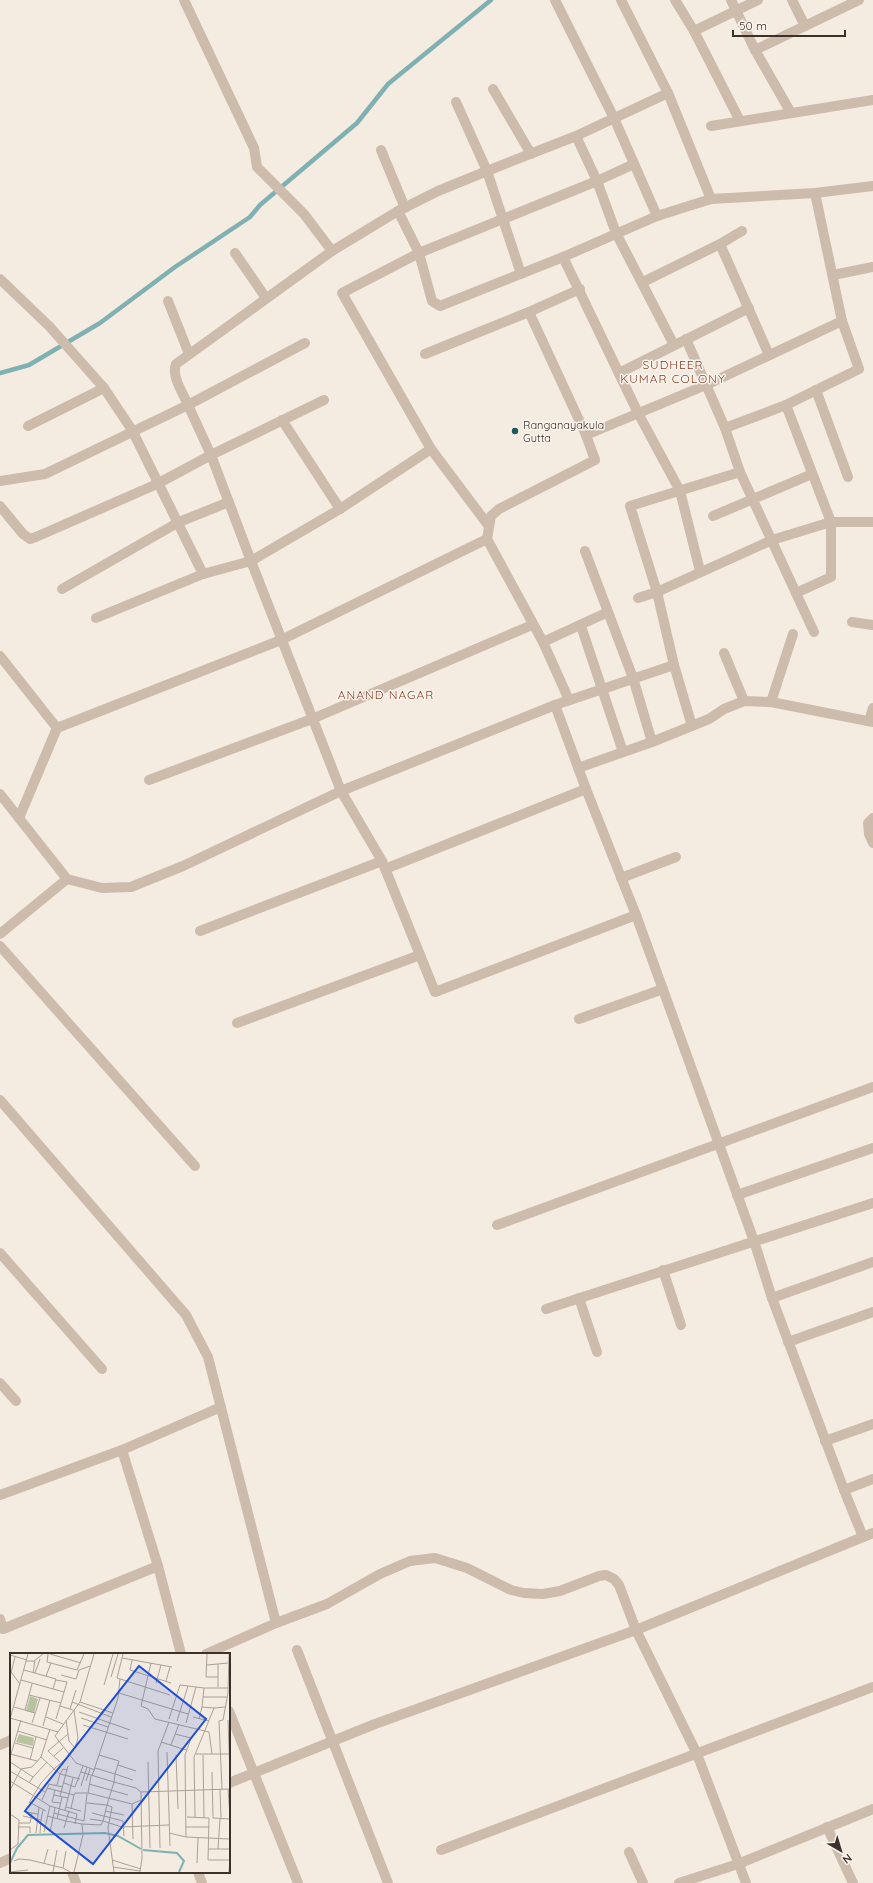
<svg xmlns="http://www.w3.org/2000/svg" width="873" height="1883" viewBox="0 0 873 1883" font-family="Quicksand,sans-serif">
	<rect width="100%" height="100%" fill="#f4ebe1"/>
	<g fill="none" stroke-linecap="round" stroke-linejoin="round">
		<path stroke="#7fb0b2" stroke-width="4.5" d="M0 373 29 365 100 323 175 267 250 217 260 205 357 123 388 84 491 0"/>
		<g stroke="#cdbbac" stroke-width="10">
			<path d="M184 0 254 148 257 167 304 214 332 251 398 211 438 191 487 171 456 102"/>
			<path d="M555 0 614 118 657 216"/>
			<path d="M621 0 668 93 711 199"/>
			<path d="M675 0 694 31"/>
			<path d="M731 0 755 50 791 113"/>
			<path d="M792 0 805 26"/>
			<path d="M755 50 859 0"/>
			<path d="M493 89 531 154"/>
			<path d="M740 121 694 31 758 0"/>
			<path d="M711 126 873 100"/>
			<path d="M576 136 597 181 616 233 674 345"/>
			<path d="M381 150 405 208"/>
			<path d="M398 211 419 253 432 301 440 306 563 257 657 216 711 199 815 193 873 186"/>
			<path d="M720 244 742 231"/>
			<path d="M235 253 266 298"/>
			<path d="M563 257 638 413 680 491 700 571"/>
			<path d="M521 274 487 171 576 136 668 93"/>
			<path d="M833 275 873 267"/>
			<path d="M0 279 49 326 104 388 132 430 203 574 251 561 341 791 555 705 674 665"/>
			<path d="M643 282 720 244 769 355"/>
			<path d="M168 301 189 354"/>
			<path d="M529 312 586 435 706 385 842 321"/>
			<path d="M686 339 725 428 740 472 814 632"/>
			<path d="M305 343 188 405 211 455 251 561 340 509 431 449"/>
			<path d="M425 354 529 312 580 289"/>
			<path d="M619 373 749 308"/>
			<path d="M816 390 848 477"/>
			<path d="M786 405 831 522V577L796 593"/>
			<path d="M282 420 340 509"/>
			<path d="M28 426 104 388"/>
			<path d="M725 428 786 405 859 369 842 321 815 193"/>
			<path d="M0 481 45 474 188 405C183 393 171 376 176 364L332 251"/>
			<path d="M0 506 23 534 30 539 36 537 157 484 211 455 324 400"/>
			<path d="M713 516 812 474"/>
			<path d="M488 525 431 449 342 293 419 253 597 181 634 164"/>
			<path d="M585 551 633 678 652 742"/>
			<path d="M62 589 179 522 229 502"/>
			<path d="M638 598 657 592 772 540 831 522H873"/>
			<path d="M96 618 203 574"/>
			<path d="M852 622 873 625"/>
			<path d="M581 626 623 752"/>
			<path d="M543 642 608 612"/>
			<path d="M724 653 744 701"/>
			<path d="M0 656 57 728 19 818"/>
			<path d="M569 700 543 642 487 539 491 516 499 509 595 460 586 435"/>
			<path d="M771 702 793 634"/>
			<path d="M555 705 586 789 636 915 754 1241 772 1298 844 1490 863 1537 873 1533"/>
			<path d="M869 721 873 708"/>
			<path d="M692 726 674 665 657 592 630 506 740 472"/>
			<path d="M57 728 281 640 487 539"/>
			<path d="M578 768 652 742 709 719 724 709 744 701 771 702 873 722"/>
			<path d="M149 780 312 719 532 625"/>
			<path d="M0 794 67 879 102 888 131 887 183 866 341 791 382 861 200 931"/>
			<path d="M873 818 868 823 869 834 873 843"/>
			<path d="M382 861 435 992 636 915"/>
			<path d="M385 869 586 789"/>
			<path d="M621 878 676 857"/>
			<path d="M0 934 67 879"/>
			<path d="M0 946 195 1166"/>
			<path d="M579 1019 663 989"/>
			<path d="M237 1023 420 955"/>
			<path d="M0 1100 186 1315 208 1357 276 1623"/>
			<path d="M737 1195 873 1148"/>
			<path d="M497 1225 873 1087"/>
			<path d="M0 1253 102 1369"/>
			<path d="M663 1270 681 1325"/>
			<path d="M579 1298 597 1352"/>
			<path d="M772 1298 873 1262"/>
			<path d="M546 1309 873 1203"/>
			<path d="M788 1342 873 1312"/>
			<path d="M0 1383 16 1401"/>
			<path d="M825 1441 873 1424"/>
			<path d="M122 1450 158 1566 181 1654"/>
			<path d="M844 1490 873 1479"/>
			<path d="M0 1495 122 1450 221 1407"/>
			<path d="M0 1619 3 1629 158 1566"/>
			<path d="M297 1650 388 1883"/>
			<path d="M206 1654 276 1623 327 1604 380 1574 410 1561 435 1558 467 1568 511 1590 524 1593 543 1594 560 1591 599 1576 606 1575 614 1579 619 1585 636 1630 697 1754 746 1883"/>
			<path d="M229 1711 298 1883"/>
			<path d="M0 1745 11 1740"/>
			<path d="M229 1783 375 1724 636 1630 863 1537"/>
			<path d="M827 1827 853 1883"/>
			<path d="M441 1850 873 1687"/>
			<path d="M629 1852 643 1883"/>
			<path d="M0 1863 11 1858"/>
			<path d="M72 1872 76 1883"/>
			<path d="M198 1872 202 1883"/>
			<path d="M679 1883 738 1864 873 1809"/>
		</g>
	</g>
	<circle fill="#1f5a5e" stroke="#fbf5ee" stroke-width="1.5" cx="515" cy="431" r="4"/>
	<g text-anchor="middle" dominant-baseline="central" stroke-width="3" stroke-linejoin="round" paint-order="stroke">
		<g font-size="11" fill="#3b302b" stroke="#fbf5ee" text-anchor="start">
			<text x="523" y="425">Ranganayakula<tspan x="523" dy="13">Gutta</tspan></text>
		</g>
		<g font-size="12" letter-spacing="1" fill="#8c3b22" stroke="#fbf5ee">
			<text x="673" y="364">SUDHEER<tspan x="673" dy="14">KUMAR COLONY</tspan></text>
			<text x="386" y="694">ANAND NAGAR</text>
		</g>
	</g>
	<g transform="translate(10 1653)">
		<rect width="220" height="220" fill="#f4ebe1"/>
		<path d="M20 43 28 46 24 60 16 58ZM9 81 24 85 23 93 6 89Z" fill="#b8c4a0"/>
		<path fill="none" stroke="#7fb0b2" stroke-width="2" d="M133 197 167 200 174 208 169 219M0 210 7 195 18 182 95 180 108 183 131 196"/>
		<path fill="none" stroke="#aaa098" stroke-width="1" d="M38 1 37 9 67 17 74 1M40 1 71 10M84 1 70 49 45 83 66 110 85 117M113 1 107 25 160 42M197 1 196 24H208M0 2 17 7M112 5 162 14M122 7 120 17 161 30M16 8H24L33 1M141 10 131 53 138 56 145 66 199 79 202 101M197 12 218 10M14 17 46 26 43 36M1 19 10 31M23 20 25 8M25 20 30 6M51 22 66 26 69 17 80 13M36 23 41 10M0 24 5 4M101 24 108 1M11 27 54 39M46 27 57 29 46 66M156 28 160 14M146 30 151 12M94 32 103 1M208 34V11M194 35H218M109 40 178 61M19 42 51 50M193 44H217M62 49 101 64M70 49 103 60M50 53 63 57M4 54 25 60M60 56 66 37M15 57 22 31M69 59 120 77M36 64 53 71M183 64 199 68M0 65 48 79M71 65 98 74M0 66 18 1M159 66 170 32 194 35 192 54 204 55M189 66 192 54M56 67 59 88 65 95 68 85 64 57M218 67 220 122M167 68 178 33M22 70 30 45M176 70 186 34M73 72 118 86M33 73 40 47M8 78 37 87M165 81 181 85 175 102 176 184 220 186M151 89 176 97M5 90 23 95M161 92 169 71M38 98 58 81M38 98 50 109M157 99 160 193M0 101 27 108M1 101 11 67M186 101H219M89 102 109 108 105 121M166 102 168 156M193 102 194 165M44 103 53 95M31 104 44 116 59 103M20 107 26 84M0 109 23 124 19 130M138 109 140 195M108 112 126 118M85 115 105 121M11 116 22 114 31 104 40 76M0 118 35 139M71 119 104 129 97 152 102 154 98 175 104 219M202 119 203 165M82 123 108 45 110 26M23 124 37 109M123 127 105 121 104 129 126 135 131 139 132 205 130 219M0 128 40 153 67 161 65 171M76 128 80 116M54 130 65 134 73 113M79 131 118 142M47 132 50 121 53 116 57 117M71 133 77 114M37 135 64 142 61 155M210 136 211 166M212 136 209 68 213 67 218 40 219 1M218 136 220 162M0 137 11 116M45 137 42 149 50 150M131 139 220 136M78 140 81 123M44 142 58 145M64 142 65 140H78L122 151M50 143 58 113M32 147 39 131 53 134M19 149 36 158M19 150 31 130 44 116 50 121 70 126M77 150 97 152 93 168 80 166M56 154 71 158M55 157 63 125M95 158 114 162M16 159 28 161M44 160 74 168 77 141M82 160 113 168 114 183M0 161 9 167 8 191 0 197M13 163 31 167 33 157M37 163 56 168 59 158M177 164 199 165M185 164 184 104 204 55 215 54M199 165 198 207H220M203 165 220 166M47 166 52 144M9 170H20L22 160M72 171 91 172 93 168 112 174 159 172M8 174H20V180M176 174H199M54 175 56 168 72 171 73 182 64 219M34 179 40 153M40 179 45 155M26 180 29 154M30 180 31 167M159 180 176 184M123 186 122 151 131 147M150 195 148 98 159 69M198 196H220M208 196 210 166M102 207 131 216M4 208 9 206 20 207 53 215 60 219M34 210 38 196M187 210 188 185M103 214 130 218M53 215 56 198M0 219 18 217M43 219 47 197M219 219 220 205"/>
		<path fill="#1d4ed8" fill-opacity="0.15" stroke="#1d4ed8" stroke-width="2" d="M129 13 196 66 83 211 15 158Z"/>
		<rect width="220" height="220" fill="none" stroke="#3b302b" stroke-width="2"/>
	</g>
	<g transform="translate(841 1851) rotate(142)" stroke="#fbf5ee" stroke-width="3" paint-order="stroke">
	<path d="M0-3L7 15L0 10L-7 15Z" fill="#3b302b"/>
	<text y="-6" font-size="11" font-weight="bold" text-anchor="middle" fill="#3b302b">N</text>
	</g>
	<path d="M733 30v6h112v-6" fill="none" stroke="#3b302b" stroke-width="2"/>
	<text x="739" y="30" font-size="12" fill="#3b302b" stroke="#fbf5ee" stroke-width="3" paint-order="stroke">50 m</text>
</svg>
